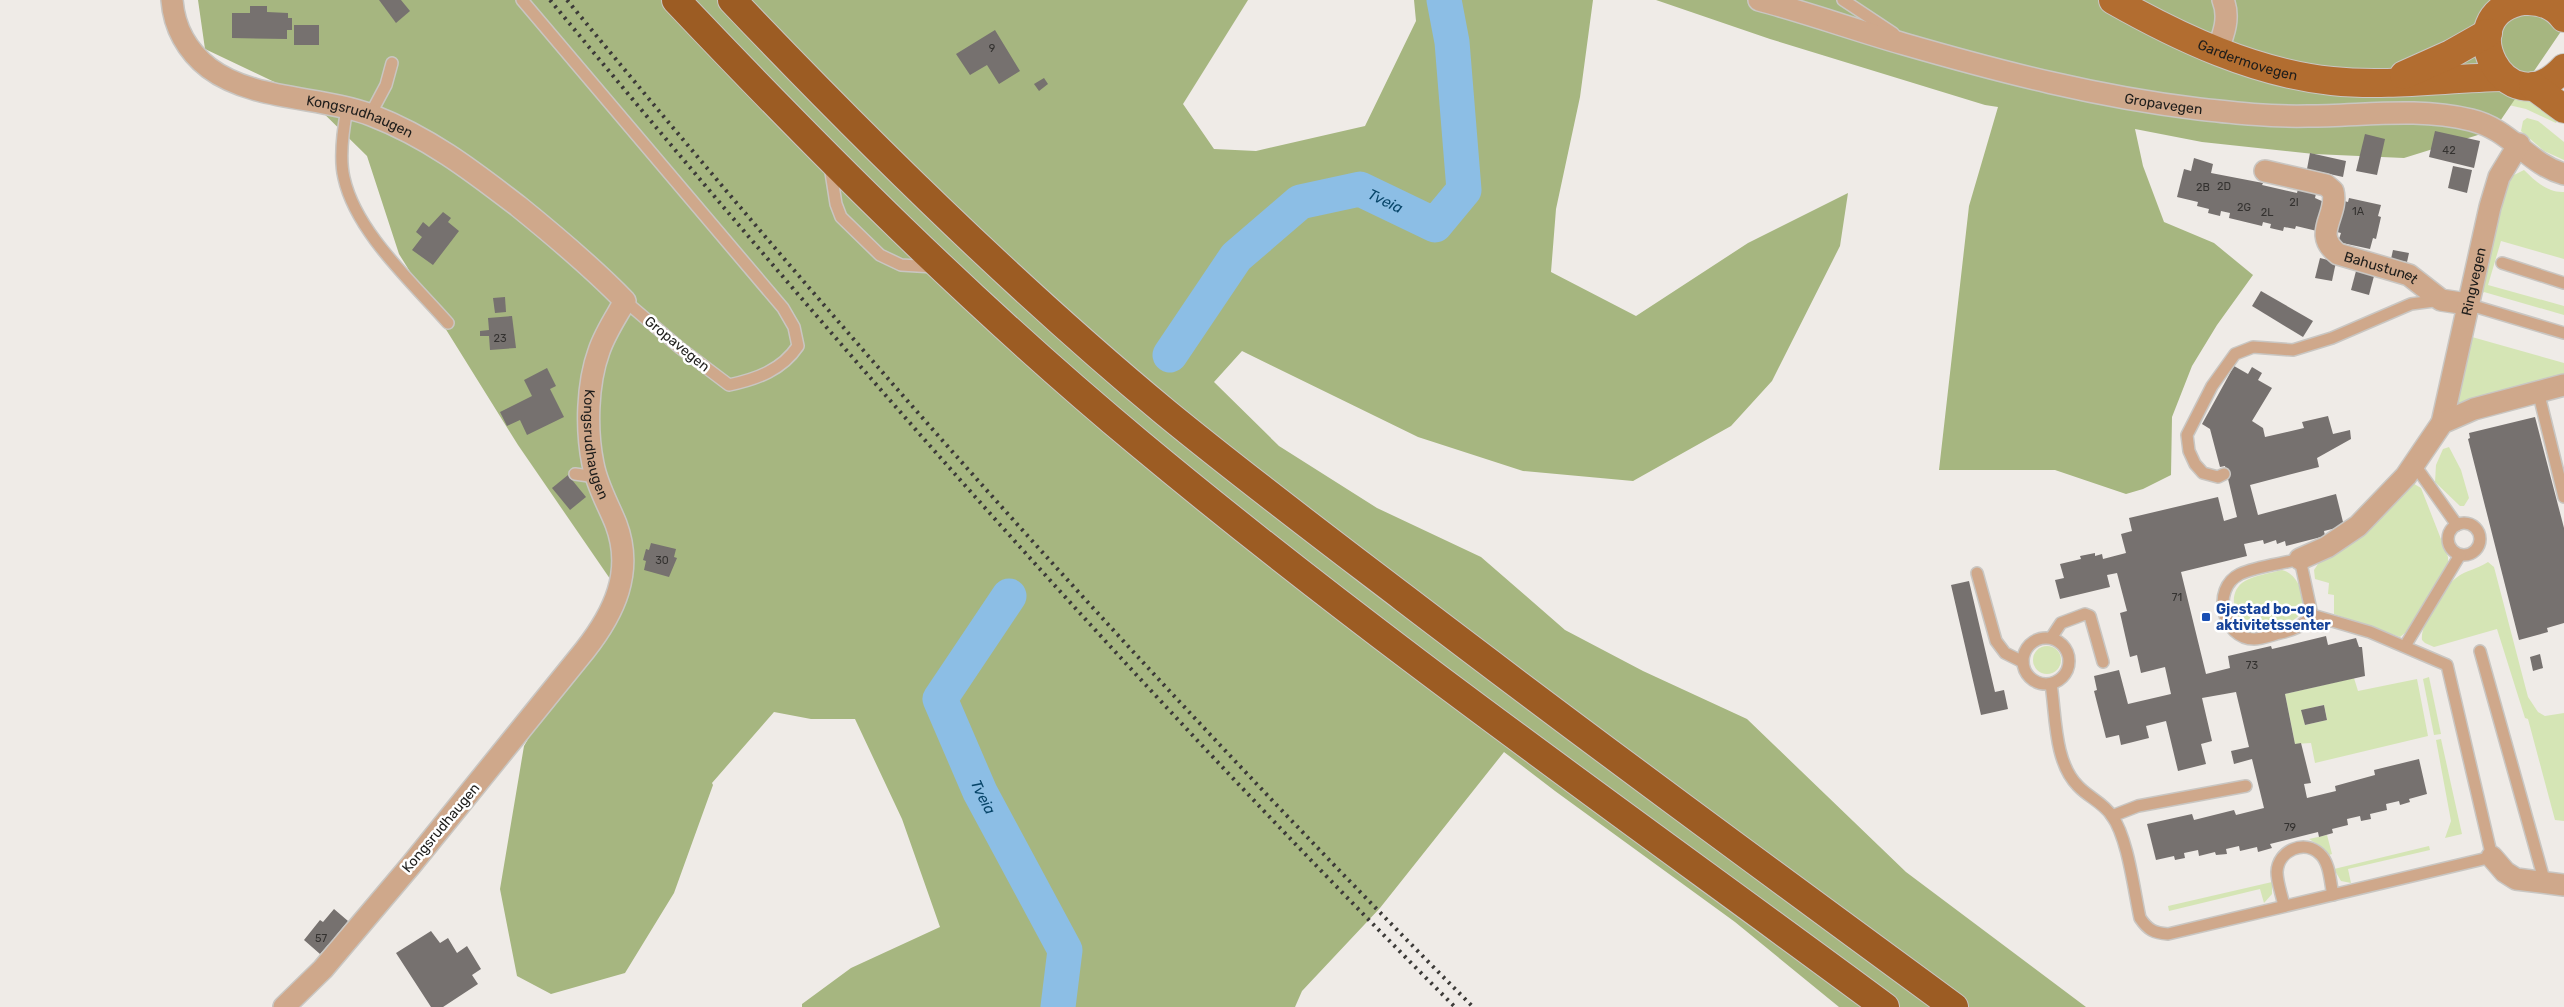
<svg xmlns="http://www.w3.org/2000/svg" width="2564" height="1007" viewBox="0 0 2564 1007" font-family="Rubik,sans-serif">
	<rect width="100%" height="100%" fill="#efebe7"/>
	<g fill="#d5e5b5" fill-rule="evenodd">
		<path d="M2498 91 2533 101 2561 116 2556 123 2526 109 2474 97Z"/>
		<path d="M2527 118 2538 121 2564 142V160L2544 151 2521 131 2523 121Z"/>
		<path d="M2524 170C2535 181 2548 193 2564 192V259L2501 241 2488 285 2564 306V315L2484 292 2478 298 2508 178Z"/>
		<path d="M2476 321 2472 337 2564 363V375L2449 407 2472 322Z"/>
		<path d="M2449 447 2461 470 2469 498 2464 506H2460L2435 482 2436 465 2443 449Z"/>
		<path d="M2411 482 2421 488 2448 557V565L2405 633 2400 637 2334 614V595L2328 594 2329 583 2315 579 2314 570 2320 561Z"/>
		<path d="M2488 562 2494 567 2528 697 2538 712 2545 716 2564 713V821L2555 820 2528 719 2525 718 2497 629 2434 647 2425 643 2422 640C2420 624 2443 588 2456 578 2466 570 2478 569 2488 562Z"/>
		<path d="M2282 570C2298 573 2308 600 2300 614 2294 624 2268 630 2258 629 2235 627 2224 593 2245 581 2255 575 2271 573 2282 570Z"/>
		<circle cx="2047" cy="660" r="14"/>
		<path d="M2429 677 2441 734 2434 735 2423 679Z"/>
		<path d="M2354 678 2358 691 2417 679 2428 736 2315 763 2311 743 2295 744 2285 694ZM2324 705 2327 720 2305 725 2302 710Z"/>
		<path d="M2441 739 2462 834 2445 838 2451 821 2436 740Z"/>
		<path d="M2327 835 2332 854 2329 855 2322 847 2309 839Z"/>
		<path d="M2429 846 2430 850 2348 869 2351 883 2341 881 2334 869Z"/>
		<path d="M2272 882V894L2264 903 2260 889 2169 911 2168 906Z"/>
	</g>
	<g fill="#a6b680">
		<path d="M198 0H1248L1183 104 1214 149 1256 151 1365 126 1416 21 1414 0H1593L1580 97 1556 209 1551 272 1636 316 1748 243 1848 193 1840 246 1772 381 1731 426 1633 481 1523 471 1418 437 1242 351 1214 382 1279 446 1377 508 1481 557 1565 630 1643 671 1747 719 1906 872 2086 1007H1839L1735 922 1555 791 1504 752 1380 908 1302 991 1295 1007H802V1004L851 968 940 927 902 819 855 719H811L774 712 712 783 713 785 674 893 625 973 551 994 517 976 500 889 524 746 617 589 518 445 399 254 367 156 308 98 205 49Z"/>
		<path d="M1656 0H2564V27L2494 130 2404 158 2314 154 2202 142 2135 129 2143 166 2164 222 2214 243 2253 275 2217 325 2192 366 2172 417 2171 475 2143 489 2126 494 2055 470H1939L1969 206 1998 107 1985 105 1770 39Z"/>
	</g>
	<g fill="none" stroke-linecap="round" stroke-linejoin="round">
		<g stroke="#8cbee5" stroke-width="35">
			<path id="s1" d="M1170 355 1236 257 1300 202 1360 189 1435 225 1464 190 1452 42 1444 0"/>
			<path id="s2" d="M1009 596 940 699 980 792 1065 950 1058 1007"/>
		</g>
	</g>
	<g fill="#76716f">
		<path d="M379 0H401L410 11 396 23Z"/>
		<path d="M250 6H267V12L288 13V18H292V30H287V39L232 38V13H250Z"/>
		<rect x="294" y="25" width="25" height="20"/>
		<path d="M995 30 1020 71 999 84 987 65 970 75 956 54Z"/>
		<path d="M1044 78 1048 84 1039 91 1034 84Z"/>
		<path d="M2435 131 2480 141 2474 168 2429 157Z"/>
		<path d="M2365 134 2385 139 2377 175 2356 171Z"/>
		<path d="M2310 153 2346 161 2343 177 2307 169Z"/>
		<path d="M2194 158 2213 164 2211 173 2263 183 2262 185 2297 193 2299 185 2317 189 2315 198 2324 202 2317 231 2296 226 2295 229 2284 227 2283 231 2270 228 2271 224 2263 222 2262 226 2229 218 2230 213 2221 211 2220 216 2208 213 2209 209 2197 206 2198 202 2177 197 2184 169 2191 171Z"/>
		<path d="M2453 166 2472 170 2467 193 2448 188Z"/>
		<path d="M2349 198 2381 205 2378 216 2381 217 2376 239 2373 238 2370 249 2338 242 2341 233 2337 232 2339 222 2335 221 2340 200 2348 202Z"/>
		<path d="M443 212 451 218 448 222 459 231 433 265 412 250 422 237 416 232 423 222 429 227Z"/>
		<path d="M2393 250 2409 253 2407 262 2391 259Z"/>
		<path d="M2320 258 2336 262 2332 281 2315 278Z"/>
		<path d="M2356 271 2374 276 2369 295 2351 290Z"/>
		<path d="M2261 291 2313 321 2303 337 2252 306Z"/>
		<path d="M505 297 506 312 495 313 493 298Z"/>
		<path d="M512 316 516 348 490 350 489 336H480V331L489 330 488 318Z"/>
		<path d="M2234 366 2248 374 2252 367 2262 373 2258 380 2272 388 2252 421 2263 428 2265 437 2304 428 2302 422 2328 416 2333 434 2350 430 2351 439 2317 458 2319 467 2250 485 2258 515 2336 494 2344 526 2324 531 2325 536 2286 546 2285 541 2277 544 2276 540 2264 544 2263 540 2244 544 2247 556 2181 572 2206 674 2230 668 2228 656 2271 646 2272 649 2326 636 2328 645 2356 638 2359 647H2362L2365 676 2285 694 2295 744 2301 743 2311 783 2304 784 2307 798 2336 791 2335 786 2375 775 2374 770 2419 759 2427 794 2409 799 2410 802 2400 805 2399 801 2386 804 2387 810 2370 814 2371 819 2361 821 2360 816 2347 819 2348 825 2332 829 2333 833 2319 837 2318 832 2270 844 2272 848 2258 852 2257 847 2240 851 2239 846 2226 849 2227 854 2216 855 2215 852 2199 856 2198 850 2184 853 2185 858 2175 860 2174 856 2156 860 2147 824 2192 814 2194 820 2234 810 2236 815 2264 808 2252 759 2234 764 2231 751 2249 747 2236 692 2202 698 2212 741 2201 744 2206 764 2178 771 2166 721 2146 726 2149 738 2121 745 2119 735 2106 738 2094 691 2097 690 2094 676 2119 670 2128 704 2171 694 2165 667 2141 673 2137 655 2130 657 2120 613 2127 611 2117 573 2107 575 2110 587 2060 599 2055 580 2064 578 2060 564 2081 559 2080 556 2095 553V556L2102 554 2103 559 2126 553 2121 534 2132 531 2129 518 2218 497 2224 521 2237 517 2225 466 2220 467 2210 429 2202 424Z"/>
		<path d="M547 368 556 386 550 389 564 417 527 435 520 420 507 426 500 412 532 396 524 380Z"/>
		<path d="M2535 417 2564 528V623L2547 628 2548 632 2519 640 2468 439 2470 438 2469 433Z"/>
		<path d="M568 475 586 497 570 510 552 488Z"/>
		<path d="M651 543 676 549 674 557 677 558 669 577 644 570 646 561 643 560 646 549 649 550Z"/>
		<path d="M1969 581 1995 692 2004 690 2008 709 1981 715 1951 585Z"/>
		<path d="M2540 654 2543 668 2533 671 2530 657Z"/>
		<path d="M2324 705 2327 720 2305 725 2301 710Z"/>
		<path d="M334 909 348 921 334 938 336 940 330 947 328 945 320 954 304 940 320 920 323 922Z"/>
		<path d="M431 931 440 943 448 938 457 953 467 946 481 969 472 975 478 984 443 1007H431L396 953Z"/>
	</g>
	<g fill="none" stroke-linecap="round" stroke-linejoin="round">
		<defs>
			<g id="lane">
				<path d="M522 0 783 308 794 327 798 346C782 370 757 379 729 385L680 348 625 301"/>
				<path d="M1843 0 1893 33 1897 38"/>
				<path d="M347 109C343 130 339 157 344 178 356 232 412 282 448 323"/>
				<path d="M370 115 386 85 392 63"/>
				<path d="M830 166 836 204 841 217 880 255 901 265 934 267"/>
				<path d="M2502 263 2564 283"/>
				<path d="M2467 304 2564 333"/>
				<path d="M2538 391 2564 497"/>
				<path d="M2414 464 2457 525"/>
				<path d="M575 474 596 477"/>
				<path d="M2224 474 2218 477 2203 473 2195 464 2189 451 2187 435 2212 386 2235 354 2253 347 2293 350 2332 338 2411 304 2441 300"/>
				<circle cx="2464" cy="539" r="16"/>
				<path d="M2300 559 2312 615C2303 626 2294 630 2280 633 2272 635 2262 639 2254 639 2223 639 2210 589 2240 574 2257 566 2281 564 2300 559Z"/>
				<path d="M1977 573 1996 641 2005 653 2023 662"/>
				<circle cx="2046" cy="661" r="23"/>
				<path d="M2051 638 2061 623 2085 614 2090 616 2103 662"/>
				<path d="M2405 646 2460 555"/>
				<path d="M2480 651 2545 883"/>
				<path d="M2051 684C2056 716 2054 762 2078 786 2088 797 2104 803 2112 816 2128 838 2134 891 2140 918 2148 930 2154 933 2168 934L2492 857 2447 665 2370 632 2312 615"/>
				<path d="M2112 816 2138 806 2246 786"/>
				<path d="M2284 906C2282 895 2277 883 2277 872 2278 850 2305 839 2320 854 2330 863 2330 882 2333 895"/>
			</g>
			<g id="street">
				<path id="s3" d="M172 0C174 27 187 51 209 68 253 101 321 96 371 115 428 137 470 169 518 206 555 236 591 266 625 301 616 317 605 333 599 351 587 384 586 430 593 464 597 486 608 504 616 524 634 572 614 613 585 650L411 865 323 969 284 1007"/>
				<path id="s4" d="M1759 0C1808 13 1855 30 1904 44 2001 72 2098 97 2199 109 2235 113 2272 117 2308 116 2363 116 2417 107 2471 120 2510 129 2528 164 2564 174"/>
				<path d="M2217 51C2224 34 2230 17 2223 0"/>
				<path id="s5" d="M2265 171 2326 185 2333 191C2339 216 2311 233 2338 254L2409 275 2441 300 2467 304"/>
				<path id="s6" d="M2442 423 2490 207 2499 177 2519 144"/>
				<path d="M2300 559 2327 547 2358 526 2406 476 2442 423 2474 409 2564 385"/>
				<path d="M2492 857 2505 872 2516 879 2564 885"/>
			</g>
			<g id="primary">
				<path id="s7" d="M2113 0C2180 38 2255 73 2332 81 2388 87 2447 78 2503 77"/>
				<path d="M2564 18C2555 6 2540 0 2524 1 2447 12 2505 132 2564 68"/>
				<path d="M2404 75 2451 54 2488 33"/>
				<path d="M2533 86 2564 109"/>
			</g>
			<g id="highway">
				<path d="M676 0C823 155 975 307 1140 444 1379 643 1635 822 1885 1007"/>
				<path d="M732 0C869 144 1012 285 1165 412 1243 476 1324 537 1404 598 1586 737 1770 872 1954 1007"/>
			</g>
		</defs>
		<use href="#lane" stroke="#c9c6c2" stroke-width="14"/>
		<use href="#street" stroke="#c9c6c2" stroke-width="24"/>
		<use href="#primary" stroke="#c9c6c2" stroke-width="30"/>
		<use href="#highway" stroke="#c9c6c2" stroke-width="30"/>
		<use href="#lane" stroke="#cfa88b" stroke-width="11"/>
		<use href="#street" stroke="#cfa88b" stroke-width="21"/>
		<use href="#primary" stroke="#b26d30" stroke-width="28"/>
		<use href="#highway" stroke="#9c5c23" stroke-width="28"/>
		<g stroke="#3c3a38" stroke-width="4" stroke-dasharray="2.5 5" stroke-linecap="butt">
			<path d="M550 0C838 348 1135 687 1455 1007"/>
			<path d="M567 0C854 349 1154 686 1473 1007"/>
		</g>
	</g>
	<rect fill="#1a4fb4" stroke="#fff" stroke-width="2" x="2201" y="612" width="10" height="10" rx="2.5"/>
	<g text-anchor="middle" dominant-baseline="central" stroke-width="5" stroke-linejoin="round" paint-order="stroke">
		<g font-size="11" fill="#343230">
			<text x="992" y="48">9</text>
			<text x="2449" y="150">42</text>
			<text x="2224" y="186">2D</text>
			<text x="2203" y="187">2B</text>
			<text x="2294" y="202">2I</text>
			<text x="2244" y="207">2G</text>
			<text x="2358" y="211">1A</text>
			<text x="2267" y="212">2L</text>
			<text x="500" y="338">23</text>
			<text x="662" y="560">30</text>
			<text x="2177" y="597">71</text>
			<text x="2252" y="665">73</text>
			<text x="2290" y="827">79</text>
			<text x="321" y="938">57</text>
		</g>
		<g font-size="14" fill="#1e1d1b" stroke="#fff">
			<text stroke="none"><textPath href="#s7" startOffset="148">Gardermovegen</textPath></text>
			<text stroke="none"><textPath href="#s4" startOffset="418">Gropavegen</textPath></text>
			<text stroke="none"><textPath href="#s3" startOffset="239">Kongsrudhaugen</textPath></text>
			<text stroke="none"><textPath href="#s5" startOffset="185">Bahustunet</textPath></text>
			<text stroke="none"><textPath href="#s6" startOffset="145">Ringvegen</textPath></text>
			<text transform="translate(677 344) rotate(39)">Gropavegen</text>
			<text stroke="none"><textPath href="#s3" startOffset="718">Kongsrudhaugen</textPath></text>
			<text transform="translate(441 828) rotate(-50)">Kongsrudhaugen</text>
		</g>
		<g font-size="14" font-weight="bold" fill="#164399" stroke="#fff" text-anchor="start">
			<text x="2216" y="609">Gjestad bo-og<tspan x="2216" dy="16">aktivitetssenter</tspan></text>
		</g>
		<g font-size="15" font-style="italic" fill="#074569" stroke="#fff">
			<text stroke="none"><textPath href="#s1" startOffset="292">Tveia</textPath></text>
			<text stroke="none"><textPath href="#s2" startOffset="231">Tveia</textPath></text>
		</g>
	</g>
</svg>
